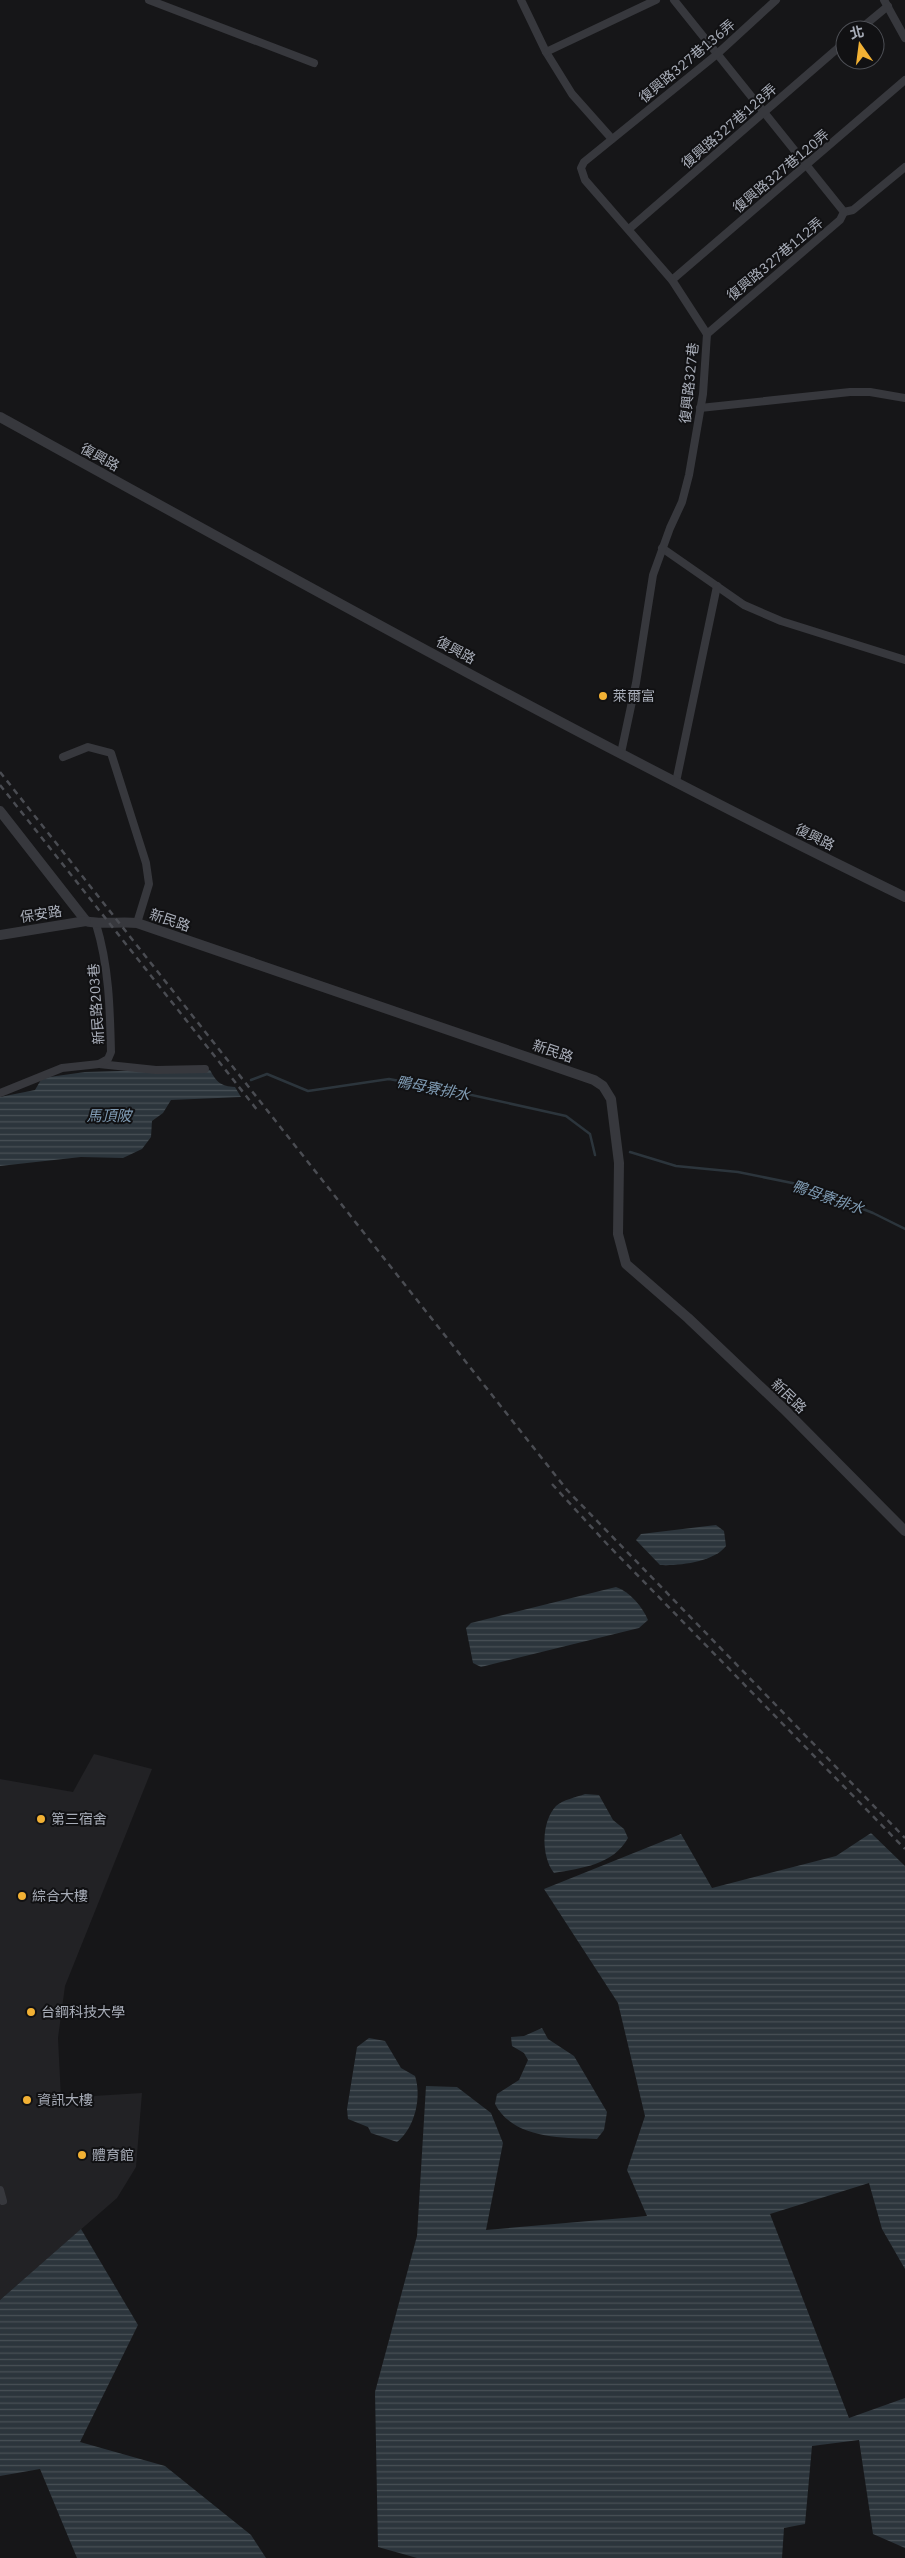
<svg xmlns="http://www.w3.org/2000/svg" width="905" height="2558" viewBox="0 0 905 2558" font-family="'IBM Plex Sans','Noto Sans TC',sans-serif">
	<defs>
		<pattern id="water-rules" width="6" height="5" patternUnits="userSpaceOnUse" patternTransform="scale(1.25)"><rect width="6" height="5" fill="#2c353c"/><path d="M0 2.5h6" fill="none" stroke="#485056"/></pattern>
	</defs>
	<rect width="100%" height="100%" fill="#161618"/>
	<path fill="#222225" d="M94 1754 152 1769 65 1986 58 2038 61 2098 142 2093 136 2167 117 2198 0 2300V1779L73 1792Z"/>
	<g fill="url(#water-rules)">
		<path d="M156 1070H210C217 1083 221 1086 235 1087L241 1097 171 1100 163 1113 152 1121 151 1137 142 1149 123 1158 81 1157 0 1166V1097L35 1090 42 1078 85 1072Z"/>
		<path d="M716 1525 724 1531 726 1546C714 1562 679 1566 660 1565L636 1540 641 1534Z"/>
		<path d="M616 1587C630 1592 642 1606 648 1620L639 1628 481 1667 473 1663 466 1628 471 1623Z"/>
		<path d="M585 1794 599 1795 613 1820 624 1829 628 1838C613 1865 582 1868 554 1873 541 1856 541 1822 556 1806 562 1800 577 1797 585 1794Z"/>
		<path d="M871 1833 905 1866V2269L882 2229 869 2183 770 2214 849 2418 905 2398V2548L873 2534 859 2440 812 2446 805 2524 784 2528 782 2558H417L378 2547 375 2392 417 2236 426 2086 457 2087 491 2113 503 2143 486 2230 647 2216 627 2170 645 2116 618 2003 544 1889 681 1834 712 1888 836 1856Z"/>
		<path d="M542 2028 548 2039 574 2056 607 2112 604 2130 597 2139C563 2138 513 2139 495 2104L497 2094 519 2080 528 2060 524 2053 512 2046 511 2037 524 2036Z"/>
		<path d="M369 2038 385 2041 401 2068 415 2076C422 2097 415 2128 397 2142L371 2133 368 2127 348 2119 347 2109 357 2047Z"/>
		<path d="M81 2229 138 2325 80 2442 165 2466 251 2535 266 2558H77L40 2469 0 2476V2300Z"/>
	</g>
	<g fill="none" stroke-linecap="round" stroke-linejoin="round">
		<g stroke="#2c353c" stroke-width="2.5">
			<path d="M251 1080 267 1074 308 1091 389 1079 449 1090 566 1116 590 1134 595 1155"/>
			<path d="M630 1152 676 1166 738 1172 802 1185 873 1213 905 1229"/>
		</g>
		<g stroke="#37383d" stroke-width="8">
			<path d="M149 0 314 63"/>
			<path d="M521 0 546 52 572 94 612 139"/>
			<path d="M674 0 844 212"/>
			<path d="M884 0 905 38"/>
			<path d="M859 30 888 6"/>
			<path d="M546 52 656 0"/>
			<path d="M844 212 853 210 905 167"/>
			<path d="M629 229 845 42"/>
			<path d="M672 280 905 80"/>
			<path d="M707 334 840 220 844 212"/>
			<path d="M700 408 850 392H870L905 398"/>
			<path d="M662 548 744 605 781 621 905 660"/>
			<path d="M621 753 636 683 653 575 670 528 682 502 689 475 703 394 707 334 672 280 585 180 581 168 584 162 716 55 776 0"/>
			<path d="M63 757 88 747 111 753 146 863 149 884 137 923"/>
			<path d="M676 782 717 586"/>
			<path d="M99 1064 156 1070 205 1069"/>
			<path d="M0 1093 62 1068 99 1064 108 1059 111 1052C110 1009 109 966 96 924"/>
			<path d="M0 2190 3 2201"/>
		</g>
		<g stroke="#37383d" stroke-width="10">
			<path d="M0 417C299 582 598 748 905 897"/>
			<path d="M0 811 86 921C97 925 122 921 137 923L594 1080 603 1086 611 1099 619 1163 618 1234 626 1264 688 1318 784 1409 905 1531"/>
			<path d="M0 935 86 921"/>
		</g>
		<g stroke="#4a4c52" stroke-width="2.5" stroke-dasharray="6 5" stroke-linecap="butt">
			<path d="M0 772 567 1490 905 1838"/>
			<path d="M0 785 258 1111"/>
			<path d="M552 1484 607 1544 905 1849"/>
		</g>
	</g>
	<g fill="#f2b134" stroke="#111113" stroke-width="2">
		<circle cx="603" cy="696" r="5"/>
		<circle cx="41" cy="1819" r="5"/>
		<circle cx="22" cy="1896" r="5"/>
		<circle cx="31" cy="2012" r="5"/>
		<circle cx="27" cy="2100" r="5"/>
		<circle cx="82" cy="2155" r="5"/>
	</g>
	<g text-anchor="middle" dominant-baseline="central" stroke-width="4" stroke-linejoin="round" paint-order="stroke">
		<g font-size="14" fill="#a8adb8" stroke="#111113">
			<text transform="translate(687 61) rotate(-40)">復興路327巷136弄</text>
			<text transform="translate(729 126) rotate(-41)">復興路327巷128弄</text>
			<text transform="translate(781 171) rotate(-40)">復興路327巷120弄</text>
			<text transform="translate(775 259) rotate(-40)">復興路327巷112弄</text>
			<text transform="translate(689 383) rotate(-84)">復興路327巷</text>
			<text transform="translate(100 457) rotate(29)">復興路</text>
			<text transform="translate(456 650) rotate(28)">復興路</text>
			<text transform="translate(815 837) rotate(26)">復興路</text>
			<text transform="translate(41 914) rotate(-9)">保安路</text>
			<text transform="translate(170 920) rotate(19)">新民路</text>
			<text transform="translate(96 1004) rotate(-94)">新民路203巷</text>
			<text transform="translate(553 1051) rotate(19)">新民路</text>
			<text transform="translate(789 1396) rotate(44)">新民路</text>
		</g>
		<g font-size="14" fill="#a8adb8" stroke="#111113" text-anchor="start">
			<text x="613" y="696">萊爾富</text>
			<text x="51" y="1819">第三宿舍</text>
			<text x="32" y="1896">綜合大樓</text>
			<text x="41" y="2012">台鋼科技大學</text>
			<text x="37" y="2100">資訊大樓</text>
			<text x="92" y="2155">體育館</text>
		</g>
		<g font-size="15" font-style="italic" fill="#7f9bb3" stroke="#111113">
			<text transform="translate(433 1088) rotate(11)">鴨母寮排水</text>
			<text x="109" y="1115">馬頂陂</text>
			<text transform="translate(828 1197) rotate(19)">鴨母寮排水</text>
		</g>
	</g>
	<g transform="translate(860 45) rotate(346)"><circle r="24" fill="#111113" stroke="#4d4f55"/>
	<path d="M0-4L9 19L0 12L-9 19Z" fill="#f2b134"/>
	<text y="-8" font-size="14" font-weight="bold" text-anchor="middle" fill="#a8adb8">北</text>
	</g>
</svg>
